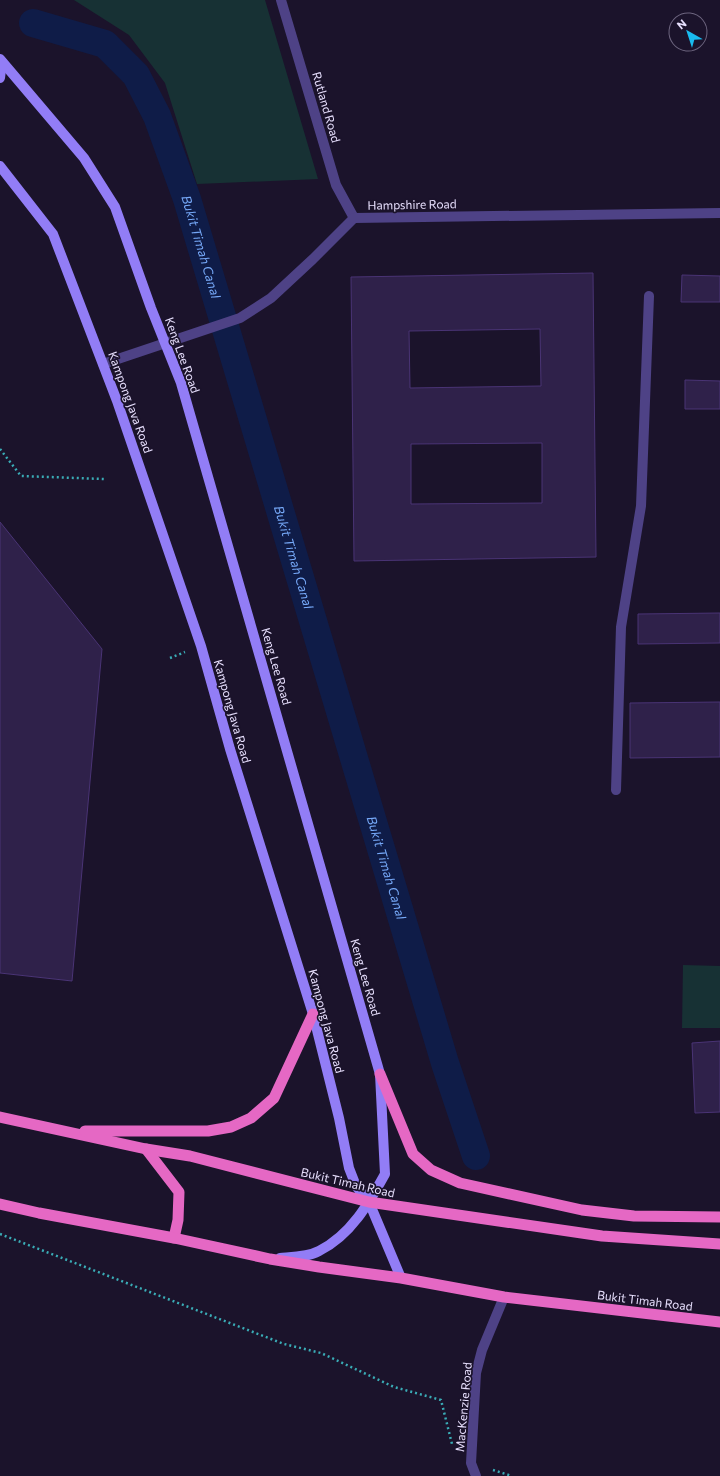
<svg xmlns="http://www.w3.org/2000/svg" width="720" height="1476" viewBox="0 0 720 1476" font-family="Commissioner,sans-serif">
	<rect width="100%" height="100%" fill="#1b132b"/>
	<g fill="#173134">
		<path d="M74 0H265L318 179 197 184 165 83 129 35Z"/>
		<path d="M683 965 720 966V1028H682Z"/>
	</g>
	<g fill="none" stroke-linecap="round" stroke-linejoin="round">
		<path stroke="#0f1c48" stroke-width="28" id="s1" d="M33 23 105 44 136 75 157 116 187 199 445 1063 476 1156"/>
	</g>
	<g fill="#2f214a" stroke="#4a3475" fill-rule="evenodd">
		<path d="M593 273 596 557 354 561 351 277ZM540 329 541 386 410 388 409 331ZM542 443V503L411 504V444Z"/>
		<path d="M682 275 720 276V302H681Z"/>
		<path d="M685 380 720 381V409H685Z"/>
		<path d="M0 522 102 649 72 981 0 973Z"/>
		<path d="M720 613V643L638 644V614Z"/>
		<path d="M720 702V757L630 758V703Z"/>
		<path d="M720 1041V1112L695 1113 692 1043Z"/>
	</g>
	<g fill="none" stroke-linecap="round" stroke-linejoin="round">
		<g stroke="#3aacb6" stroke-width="2.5" stroke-dasharray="2 3" stroke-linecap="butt">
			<path d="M0 449 21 476 104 479"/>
			<path d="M170 658 185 652"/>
			<path d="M0 1234 284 1344 321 1353 394 1387 441 1400 452 1444"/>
			<path d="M493 1470 512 1476"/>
		</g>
		<path stroke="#4e4286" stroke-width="10" d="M616 790 621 627 641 506 649 296"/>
		<g stroke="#4e4286" stroke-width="10">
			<path d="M281 0 336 185 354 218"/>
			<path d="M103 364 240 318 271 298 313 259 354 218 720 213"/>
			<path d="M476 1476 471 1463 476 1373 482 1350 504 1297"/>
		</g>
		<g stroke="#927df6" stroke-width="10">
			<path d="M0 59 84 158 115 207 151 308 181 383 380 1074 385 1174C369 1203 351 1235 319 1251 308 1257 292 1257 280 1258"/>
			<path d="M0 78 2 62"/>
			<path d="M0 166 53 234 117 401 201 646 230 749 313 1014 339 1118 349 1168 356 1186 369 1202 401 1278"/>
		</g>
		<g stroke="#e568c4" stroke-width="11">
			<path d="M380 1074 413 1154 431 1170 460 1183 582 1210 634 1216 720 1217"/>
			<path d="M0 1117 146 1149 190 1156 369 1202 602 1236 720 1244"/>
			<path d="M85 1131H208L231 1127 251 1118 274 1098 313 1014"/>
			<path d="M146 1149 179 1192 178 1220 174 1238"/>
			<path d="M0 1204 39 1213 174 1238 270 1259 319 1267 401 1278 504 1297 720 1322"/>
		</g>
	</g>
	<g text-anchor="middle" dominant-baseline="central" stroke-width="3.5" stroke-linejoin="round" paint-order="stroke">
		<g font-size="12" fill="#e7dffd" stroke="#1b132b">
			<text transform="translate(327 107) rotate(74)">Rutland Road</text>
			<text transform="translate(412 204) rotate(-1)">Hampshire Road</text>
			<text transform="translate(183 355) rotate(70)">Keng Lee Road</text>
			<text transform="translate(131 402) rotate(70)">Kampong Java Road</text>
			<text transform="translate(277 666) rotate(74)">Keng Lee Road</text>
			<text transform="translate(233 711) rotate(74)">Kampong Java Road</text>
			<text transform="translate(366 977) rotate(74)">Keng Lee Road</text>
			<text transform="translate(327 1021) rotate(75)">Kampong Java Road</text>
			<text transform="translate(348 1182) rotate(13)">Bukit Timah Road</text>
			<text transform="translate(645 1300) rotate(7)">Bukit Timah Road</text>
			<text transform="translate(463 1407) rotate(-85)">MacKenzie Road</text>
		</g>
		<g font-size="13" font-style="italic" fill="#75a7f6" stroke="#1b132b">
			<text stroke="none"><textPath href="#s1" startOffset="303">Bukit Timah Canal</textPath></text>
			<text stroke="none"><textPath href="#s1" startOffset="627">Bukit Timah Canal</textPath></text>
			<text stroke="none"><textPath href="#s1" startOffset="951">Bukit Timah Canal</textPath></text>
		</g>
	</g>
	<g transform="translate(688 32) rotate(321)"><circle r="19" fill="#1b132b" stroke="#6d657f"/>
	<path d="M0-3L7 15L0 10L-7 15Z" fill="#19bbef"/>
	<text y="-6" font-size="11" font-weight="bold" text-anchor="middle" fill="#e7dffd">N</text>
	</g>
</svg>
